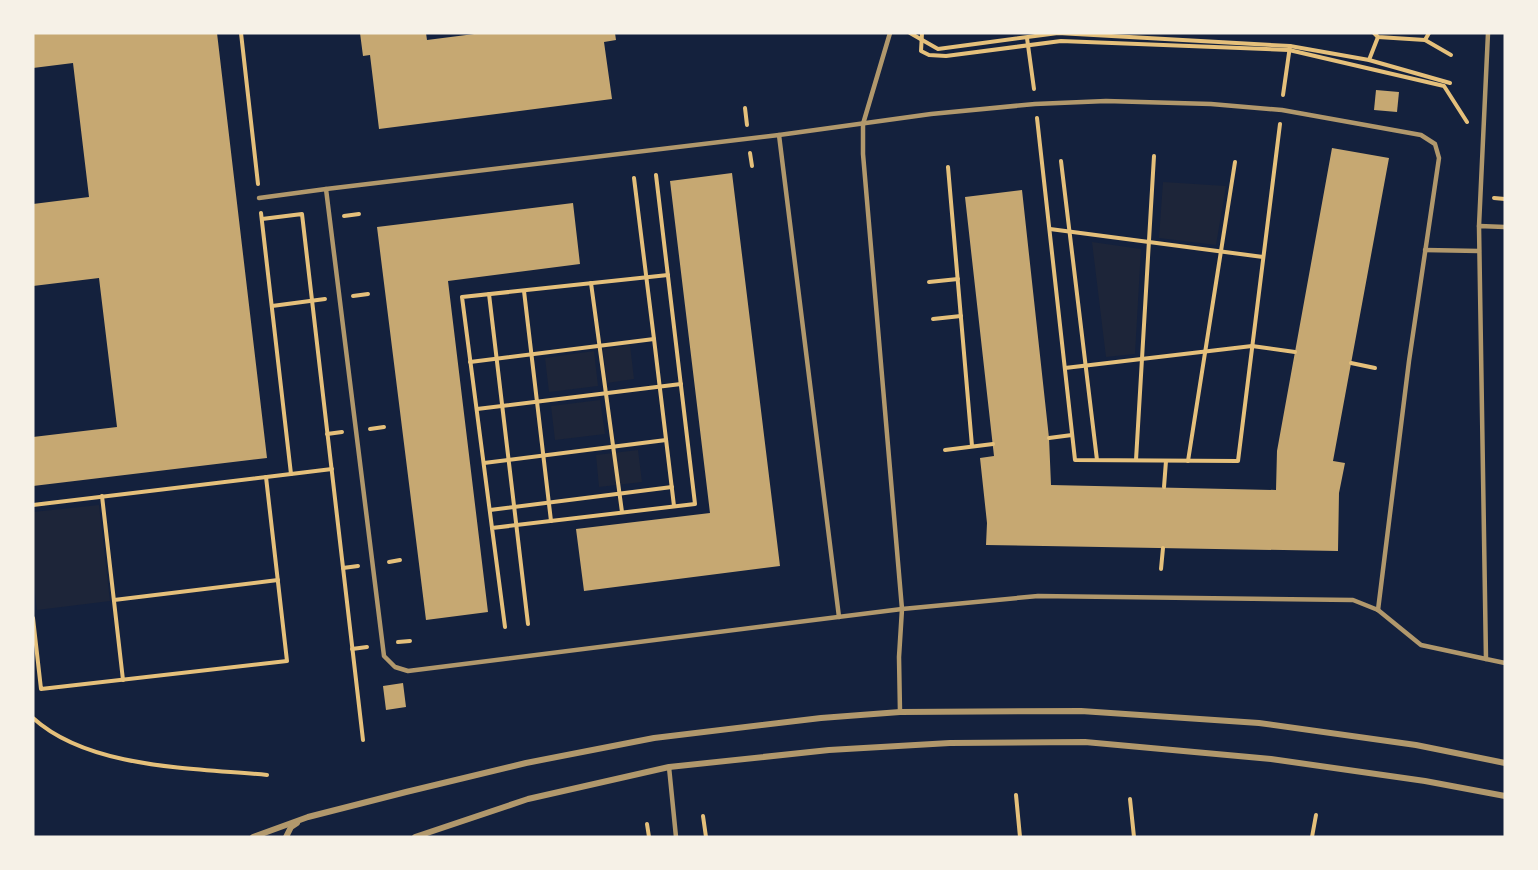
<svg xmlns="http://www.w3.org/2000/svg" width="1538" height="870" viewBox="0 0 1538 870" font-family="Helvetica,sans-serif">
	<rect width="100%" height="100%" fill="#14213d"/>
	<g fill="#1d2539">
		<path d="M1163 182 1226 186 1216 245 1159 238Z"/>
		<path d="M1092 242 1141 249 1135 354 1106 357Z"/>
		<path d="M630 345 634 379 607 383 603 349Z"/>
		<path d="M594 351 598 386 549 392 545 358Z"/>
		<path d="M600 400 605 434 555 440 551 406Z"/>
		<path d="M638 450 642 482 599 487 596 455Z"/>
		<path d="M99 505 110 601 37 610 33 577V512Z"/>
	</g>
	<g fill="#c6a872">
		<path d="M33 33H217L267 458 33 486V437L117 427 99 278 33 286V204L89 197 73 63 33 68Z"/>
		<path d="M360 33H426L427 40 482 33H615L616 40 604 42 612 99 379 129 370 55 363 56Z"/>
		<path d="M1376 90 1399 92 1397 112 1374 110Z"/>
		<path d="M1332 148 1389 158 1333 461 1345 463 1339 493 1338 551 986 545 987 523 980 458 994 456 965 197 1022 190 1049 438 1051 485 1276 490 1277 451Z"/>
		<path d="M732 173 780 566 584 591 576 529 710 513 670 181Z"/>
		<path d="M573 203 580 264 448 281 488 612 426 620 377 227Z"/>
		<path d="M403 683 406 707 386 710 383 686Z"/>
	</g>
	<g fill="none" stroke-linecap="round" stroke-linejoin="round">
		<g stroke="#e5c07b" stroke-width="4">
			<path d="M241 33 258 184"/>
			<path d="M910 33 938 49 1058 33 1290 46 1369 60 1450 83"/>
			<path d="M922 33 921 51 929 55 946 56 1061 41 1289 50 1444 86 1467 122"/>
			<path d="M1374 33 1378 37 1425 40 1429 33"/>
			<path d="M1027 38 1034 89"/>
			<path d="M1425 40 1451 55"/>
			<path d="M1369 60 1378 37"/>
			<path d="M1283 95 1290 46"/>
			<path d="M745 108 747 125"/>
			<path d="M1037 118 1075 460 1238 461 1280 124"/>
			<path d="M750 153 752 166"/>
			<path d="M1061 161 1097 460"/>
			<path d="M948 167 972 446"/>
			<path d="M634 178 654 339"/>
			<path d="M1494 198 1505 199"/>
			<path d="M344 216 359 214"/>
			<path d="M262 219 302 214 363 740"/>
			<path d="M1050 229 1263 257"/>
			<path d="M929 282 958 279"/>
			<path d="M591 283 622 512"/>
			<path d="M524 291 551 521"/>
			<path d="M489 294 528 624"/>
			<path d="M353 296 368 294"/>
			<path d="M272 306 325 299"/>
			<path d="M933 319 961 316"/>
			<path d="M470 362 654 339 674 506"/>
			<path d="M1351 363 1375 368"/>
			<path d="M1065 368 1252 346 1295 352"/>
			<path d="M477 409 681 384"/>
			<path d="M370 429 384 427"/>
			<path d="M327 434 342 432"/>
			<path d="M1049 438 1072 435"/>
			<path d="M945 450 993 444"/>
			<path d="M1136 460 1154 156"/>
			<path d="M1188 461 1235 162"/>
			<path d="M484 463 666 440"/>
			<path d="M291 474 332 469"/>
			<path d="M1164 487 1166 461"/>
			<path d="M102 496 123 680"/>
			<path d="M33 505 291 474 261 213"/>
			<path d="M490 510 672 487"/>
			<path d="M492 528 462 297 668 275"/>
			<path d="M389 562 400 560"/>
			<path d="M343 568 358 566"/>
			<path d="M1161 569 1163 548"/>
			<path d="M114 600 278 580"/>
			<path d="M33 618 41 689 287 661 266 477"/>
			<path d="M505 627 492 528 695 504 656 175"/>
			<path d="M398 642 410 641"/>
			<path d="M352 649 367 647"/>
			<path d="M33 718C89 769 194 768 267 775"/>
			<path d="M1016 795 1020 837"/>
			<path d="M1130 799 1134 837"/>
			<path d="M703 816 706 837"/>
			<path d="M647 824 649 837"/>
			<path d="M1312 837 1316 815"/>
		</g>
		<g stroke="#b1986c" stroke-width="4.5">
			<path d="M890 33 863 124V154L902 609 899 657 900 712"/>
			<path d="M779 135 326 189 384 656 395 667 408 671 902 609 1038 596 1353 600 1378 610 1421 645 1486 659"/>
			<path d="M259 198 326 189"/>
			<path d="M1479 226 1488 33"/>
			<path d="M1505 227 1479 226 1486 659 1505 663"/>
			<path d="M1425 250 1479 251"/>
			<path d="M839 617 779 135 931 114 1035 104 1106 101 1211 104 1282 110 1421 135 1435 144 1439 158 1409 361 1378 610"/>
			<path d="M669 767 676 837"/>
		</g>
		<g stroke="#b1986c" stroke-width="6">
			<path d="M253 837 308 817 406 792 526 763 654 738 821 718 900 712 1081 711 1259 723 1416 745 1505 763"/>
			<path d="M286 837 291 827 297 823"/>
			<path d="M415 837 528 799 669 767 829 750 950 743 1085 742 1271 759 1425 781 1505 796"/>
		</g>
	</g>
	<rect width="1538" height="870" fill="none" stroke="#f6f1e7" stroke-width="69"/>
</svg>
